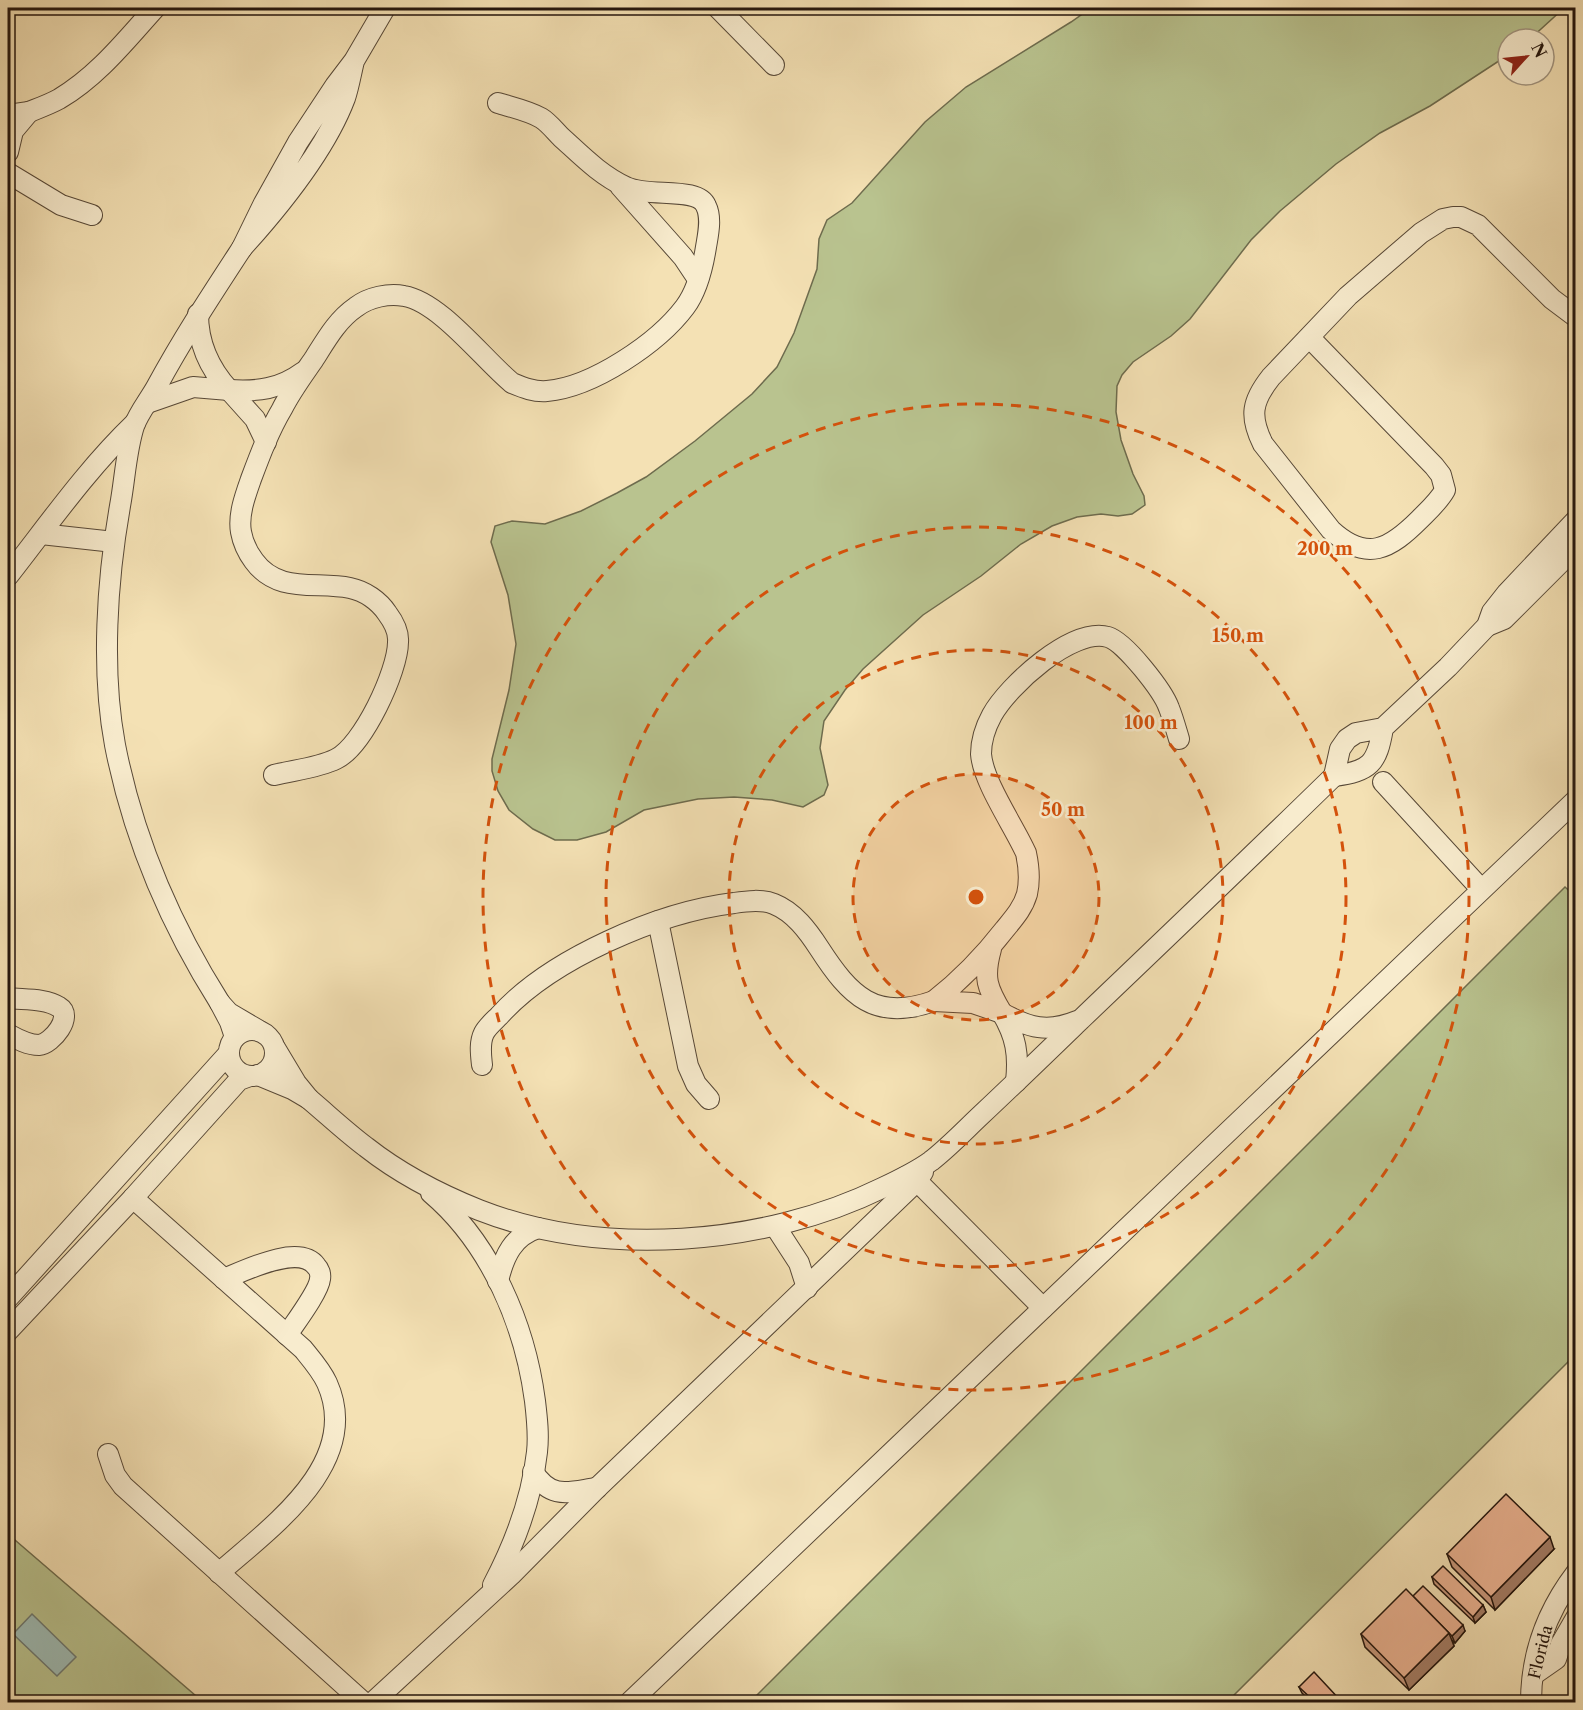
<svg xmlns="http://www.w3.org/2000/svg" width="1583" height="1710" viewBox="0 0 1583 1710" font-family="'Libre Caslon Text',serif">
	<rect width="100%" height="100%" fill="#f4e1b4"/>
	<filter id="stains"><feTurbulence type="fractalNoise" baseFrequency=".00333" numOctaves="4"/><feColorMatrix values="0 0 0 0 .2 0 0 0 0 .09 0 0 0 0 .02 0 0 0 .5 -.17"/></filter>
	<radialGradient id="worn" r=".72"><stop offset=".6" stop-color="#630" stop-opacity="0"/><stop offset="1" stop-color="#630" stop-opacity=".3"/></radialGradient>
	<g fill="#b9c38f" stroke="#6e6c4e" stroke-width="1.5">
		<path d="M1091 8H1564L1530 39H1508V55L1430 106 1380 133 1336 164 1280 211 1251 240 1190 319 1171 336 1133 362 1122 375 1117 386 1116 412 1121 440 1133 474 1144 496 1145 505 1132 514 1118 516 1101 514 1077 517 1052 526 1021 544 981 576 923 615 863 669 845 690 824 721 820 748 828 785 824 795 803 807 772 800 734 797 698 799 644 810 606 832 577 840H555L533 829 509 810 498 791 492 771V759L509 690 516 644 508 595 491 542 495 526 512 521 545 524 581 511 617 493 646 477 695 441 752 394 777 367 794 333 817 269 819 239 827 220 852 203 925 122 966 87 1071 22Z"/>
		<path d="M1565 887 1576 897 1575 1355 1227 1702H750Z"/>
		<path d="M8 1534 203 1702H8Z"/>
	</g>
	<path fill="#9ebcb5" stroke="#6d7972" stroke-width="1.5" d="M32 1614 76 1657 57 1676 13 1634Z"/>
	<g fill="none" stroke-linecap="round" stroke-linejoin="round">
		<defs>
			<g id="minor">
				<path d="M718 8 774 65"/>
				<path d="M354 61C351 73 349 86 345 98 325 151 280 206 242 248L264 203 298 142 335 86 354 61 385 8"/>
				<path d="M29 112C39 108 50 104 59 99 98 76 126 40 155 8"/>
				<path d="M8 115 29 112 13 131 8 152"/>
				<path d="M8 173 61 205 92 215"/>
				<path d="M620 186 683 257 697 278"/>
				<path d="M1309 337 1434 466 1441 475 1445 490C1439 501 1429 510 1420 519 1390 549 1367 563 1331 530L1263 444C1249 416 1252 401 1271 377L1348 296 1421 233 1443 219 1453 217H1461L1478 225 1552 299 1576 317"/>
				<path d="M147 403 193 387 229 390C209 368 198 344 198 314"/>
				<path d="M266 442 255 419 229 390C257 392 280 389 303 372"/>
				<path d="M41 534 114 542"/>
				<path d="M8 576C48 525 87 469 135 423"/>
				<path d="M1487 626 1504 619 1576 547"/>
				<path d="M1383 728C1377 764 1370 771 1334 776L1340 749 1347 739 1356 733 1383 728 1448 667 1487 626 1492 612 1507 593 1576 520"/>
				<path d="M274 775C294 770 318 768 336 759 363 746 398 671 398 642 399 631 393 621 387 613 379 601 365 591 350 588 316 581 278 594 254 561 248 553 243 543 241 532 238 515 245 496 251 479 260 455 269 431 282 409 291 391 303 375 314 359 326 340 337 320 356 307 369 297 389 293 404 296 440 302 483 359 512 383 524 388 534 392 547 391 593 387 658 343 685 307 697 291 703 266 706 247 708 235 712 218 706 206 698 186 648 198 626 187 600 175 581 155 561 137 555 131 548 122 541 118 529 111 511 107 498 103"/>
				<path d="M1383 782 1481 889"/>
				<path d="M658 921 688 1066 696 1084 709 1099"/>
				<path d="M991 949C983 978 987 988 1002 1013L973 1003 934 1001C961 980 984 956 1005 929 1014 918 1023 908 1027 894 1030 881 1029 867 1026 853 1014 826 983 782 981 754 981 741 986 726 992 715 1008 686 1072 627 1108 637 1125 642 1163 691 1169 708 1173 718 1176 729 1179 739"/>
				<path d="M8 998C23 1000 45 998 59 1007 74 1016 52 1044 39 1045 28 1045 17 1039 8 1034"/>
				<path d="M220 1003C170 924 133 837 115 745 101 670 107 580 120 506 125 479 126 451 134 426 139 412 150 399 157 386 183 338 212 294 242 248"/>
				<circle cx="252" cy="1053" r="23"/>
				<path d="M235 1037 230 1022 220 1003 229 1013 258 1030"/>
				<path d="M482 1065C481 1055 479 1043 484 1033 487 1027 494 1021 499 1016 550 959 659 912 734 903 747 901 762 899 774 904 794 912 808 931 819 948 850 996 875 1022 934 1001"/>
				<path d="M258 1075 292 1089 309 1099 296 1083 275 1048"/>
				<path d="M1016 1082C1019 1054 1016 1037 1002 1013 1029 1028 1048 1033 1077 1021"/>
				<path d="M309 1099C328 1115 346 1132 366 1147 399 1173 439 1194 479 1210 602 1258 764 1246 882 1188 899 1180 916 1172 931 1161 949 1147 965 1130 981 1115 1013 1085 1044 1055 1075 1025 1162 942 1248 860 1334 776"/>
				<path d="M905 1177 917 1181 1043 1308"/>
				<path d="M431 1193C491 1244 525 1325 535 1401 537 1418 539 1435 537 1452 532 1497 514 1545 493 1585"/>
				<path d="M133 1198 303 1349C312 1360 321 1370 327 1383 363 1463 271 1527 219 1573"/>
				<path d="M775 1226 799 1263 807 1288"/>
				<path d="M224 1279C244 1271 299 1243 316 1266 319 1269 321 1274 320 1279 319 1291 295 1323 287 1335"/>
				<path d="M498 1281C504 1256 513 1236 538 1228"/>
				<path d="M8 1298 229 1053"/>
				<path d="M8 1331 133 1198 239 1080 250 1076"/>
				<path d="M108 1454 115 1475 123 1486 363 1702"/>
				<path d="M533 1472C552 1500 568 1492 597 1488"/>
				<path d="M1533 1675 1556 1659 1561 1644 1576 1618"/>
				<path d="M373 1702 511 1575 597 1488 917 1181 923 1172"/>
				<path d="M630 1702 1576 800"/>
				<path d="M1531 1702C1531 1655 1547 1611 1576 1573"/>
			</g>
		</defs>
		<use href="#minor" stroke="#574837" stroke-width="22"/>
		<use href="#minor" stroke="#f8ecce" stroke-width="20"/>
	</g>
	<g fill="#c9997d" stroke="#23150d" stroke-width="1.5">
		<path d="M1554 1549 1495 1610 1452 1567 1447 1554Z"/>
		<path d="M1432 1577 1483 1605 1486 1612 1475 1623 1434 1584Z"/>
		<path d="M1413 1596 1465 1631 1455 1643 1452 1640 1454 1646 1409 1690 1365 1647 1361 1634Z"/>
		<path d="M1299 1687 1342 1702H1311L1302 1693Z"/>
	</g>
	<g fill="#a47d66" stroke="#23150d" stroke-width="1.5">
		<path d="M1550 1537 1554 1549 1495 1610 1491 1597Z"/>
		<path d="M1483 1605 1486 1612 1475 1623 1473 1617Z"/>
		<path d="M1463 1625 1465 1631 1455 1643 1452 1636Z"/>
		<path d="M1449 1633 1454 1646 1409 1690 1404 1678Z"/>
	</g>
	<g fill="#eab291" stroke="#23150d" stroke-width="1.5">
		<path d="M1506 1494 1550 1537 1491 1597 1447 1554Z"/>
		<path d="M1443 1566 1483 1605 1473 1617 1432 1577Z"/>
		<path d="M1423 1586 1463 1625 1452 1636 1413 1596Z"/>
		<path d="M1406 1589 1449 1633 1404 1678 1361 1634Z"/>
		<path d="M1314 1672 1342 1702H1315L1299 1687Z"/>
	</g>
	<circle cx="976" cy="897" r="123" fill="#d4520c" fill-opacity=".12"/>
	<g fill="none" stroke="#d4520c" stroke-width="3" stroke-dasharray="10 8">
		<circle cx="976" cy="897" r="123"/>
		<circle cx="976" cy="897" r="247"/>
		<circle cx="976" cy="897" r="370"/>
		<circle cx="976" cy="897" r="493"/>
	</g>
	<g text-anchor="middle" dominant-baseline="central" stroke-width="5" stroke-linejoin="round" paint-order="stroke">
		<g font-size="16" fill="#23150d" stroke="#f8ecce">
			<text transform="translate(1540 1652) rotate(-76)">Florida</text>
		</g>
	</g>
	<circle cx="976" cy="897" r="9" fill="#d4520c" stroke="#f8ecce" stroke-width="3"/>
	<g font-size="18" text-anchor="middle" font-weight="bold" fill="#d4520c" stroke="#f8ecce" stroke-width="5" stroke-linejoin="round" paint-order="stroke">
		<text x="1325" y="555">200 m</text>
		<text x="1238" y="642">150 m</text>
		<text x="1151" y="729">100 m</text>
		<text x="1063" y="816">50 m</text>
	</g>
	<rect width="1583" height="1710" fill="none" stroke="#f4e1b4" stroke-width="30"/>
	<rect x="9" y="9" width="1565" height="1692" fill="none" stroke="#23150d" stroke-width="3"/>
	<rect x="15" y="15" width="1553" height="1680" fill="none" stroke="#23150d" stroke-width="1.5"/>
	<g transform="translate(1526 57) rotate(63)"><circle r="28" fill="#f8ecce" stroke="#a39681" stroke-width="1.5"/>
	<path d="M0-4.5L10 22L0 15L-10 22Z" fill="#8f2418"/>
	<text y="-9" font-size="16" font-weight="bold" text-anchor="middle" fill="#23150d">N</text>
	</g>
	<rect width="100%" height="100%" filter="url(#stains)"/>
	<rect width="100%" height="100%" fill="url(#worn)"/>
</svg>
